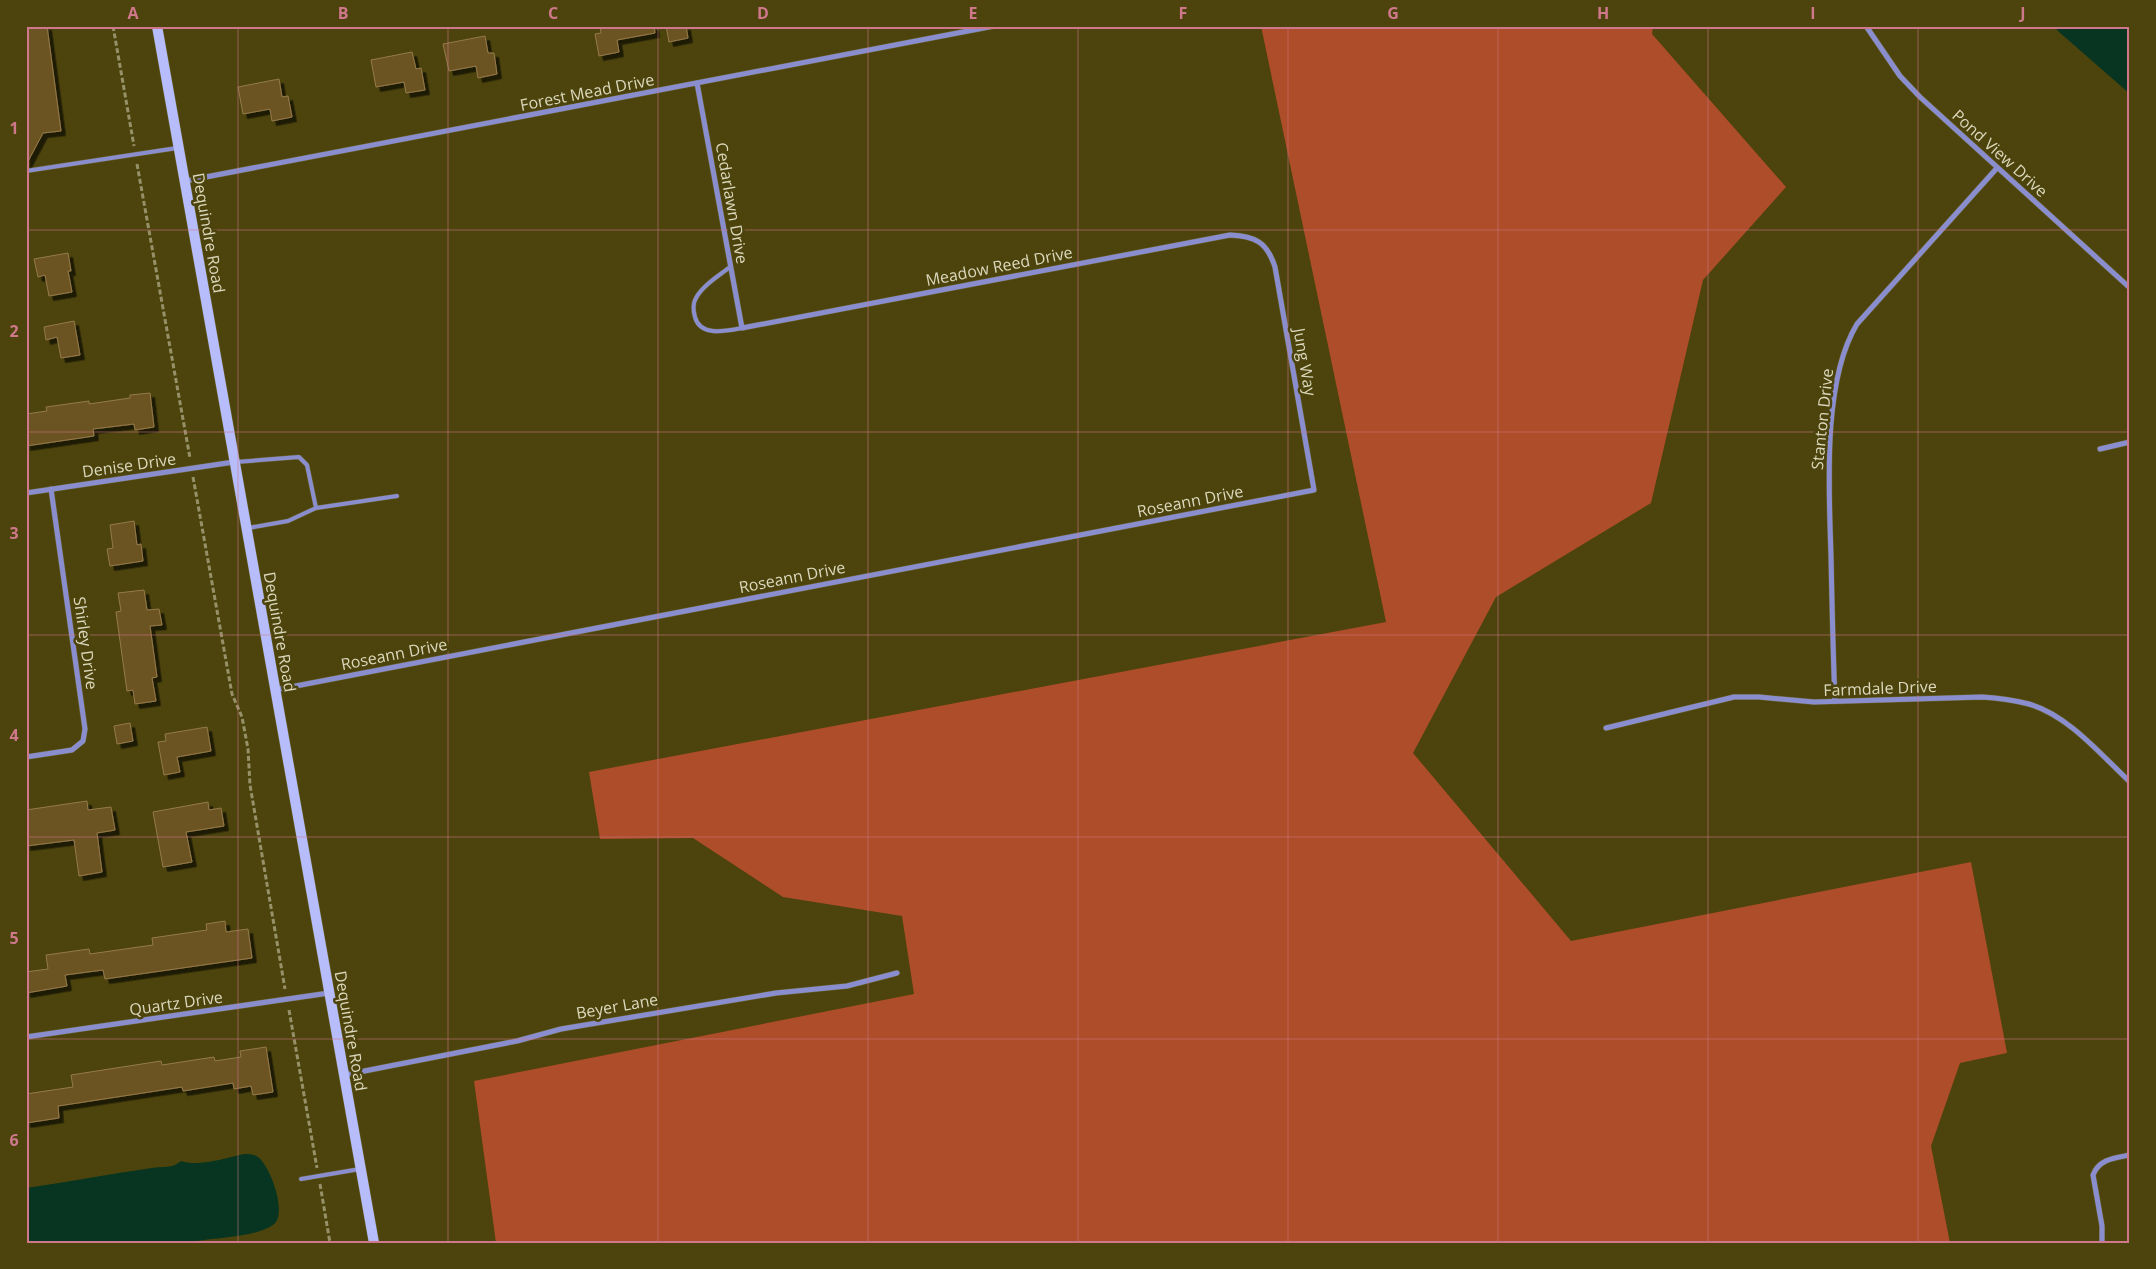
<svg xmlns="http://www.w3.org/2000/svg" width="2156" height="1269" viewBox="0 0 2156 1269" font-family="'Open Sans',sans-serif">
	<defs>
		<filter id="shadow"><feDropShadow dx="4.5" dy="4.5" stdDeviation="0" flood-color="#0009"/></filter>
	</defs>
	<rect width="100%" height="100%" fill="#4c440c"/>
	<path fill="#ae4d29" d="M1261 26H1653L1652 34 1786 187 1703 280 1651 503 1496 597 1413 753 1571 941 1971 862 2007 1053 1960 1063 1931 1146 1950 1243H496L474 1081 914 994 902 916 783 897 693 838 600 839 589 772 1386 622Z"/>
	<g fill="#073521">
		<path d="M2053 26H2130V94L2059 32Z"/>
		<path d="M244 1154C249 1154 254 1154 258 1157 271 1167 288 1215 273 1225 252 1239 211 1237 187 1243H26V1188C68 1182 110 1174 152 1168 163 1166 172 1169 181 1161 199 1167 225 1158 244 1154Z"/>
	</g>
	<g fill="#6c5222" stroke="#957a4b" filter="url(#shadow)">
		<path d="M26 26H47L61 131 43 133 26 165Z"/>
		<path d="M600 26H654L655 33 617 40 619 52 599 56 595 34 601 33Z"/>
		<path d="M666 26H686L688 38 669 42Z"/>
		<path d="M485 36 488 53H494L497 74 478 78 476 66 449 71 443 44Z"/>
		<path d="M412 52 416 69 421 68 425 90 406 93 404 82 376 87 371 60Z"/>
		<path d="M279 79 282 97 288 96 292 117 272 121 270 109 243 114 238 87Z"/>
		<path d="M68 253 71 271H68L72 292 49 296 45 275 38 277 34 259Z"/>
		<path d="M74 321 80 355 61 358 57 337 46 340 44 327Z"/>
		<path d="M150 393 154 427 135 430 134 424 93 429 94 436 26 446V414L47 411 46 407 89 401V404L130 398V395Z"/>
		<path d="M134 521 137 545 141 544 143 561 110 566 107 549 113 548 110 525Z"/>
		<path d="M144 590 147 610 159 609 162 625 150 626 157 677 152 678 156 701 135 704 133 690 127 691 116 612 121 611 118 593Z"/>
		<path d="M130 723 133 741 117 744 114 726Z"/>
		<path d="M207 727 211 751 177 757 180 772 164 775 158 742 166 741 165 734Z"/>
		<path d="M87 801 88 810 111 807 115 830 97 833 102 872 79 876 74 840 26 846V810Z"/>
		<path d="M208 802 209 810 221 808 224 826 186 832 192 862 163 867 153 812Z"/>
		<path d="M225 921 226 932 248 929 252 958 105 979 103 970 65 975 67 986 26 993V972L48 969 46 955 89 949 90 954 153 945 152 938 207 930 206 924Z"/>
		<path d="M266 1047 273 1092 253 1095 251 1086 234 1089 233 1083 183 1091 182 1087 58 1106 59 1118 26 1123V1094L73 1087 71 1075 161 1061 162 1065 214 1057 215 1061 241 1057 240 1051Z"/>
	</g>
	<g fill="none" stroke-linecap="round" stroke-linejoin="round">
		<defs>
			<g id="service">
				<path d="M26 171 177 148"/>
				<path d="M730 267C720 275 703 285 696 298 693 303 693 310 695 317 700 337 726 331 742 328"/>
				<path d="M236 462 299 457 307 465 316 508 288 521 248 528"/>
				<path d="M316 508 397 496"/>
				<path d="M301 1179 360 1169"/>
			</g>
			<g id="minor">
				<path d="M1866 26 1900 76 1920 97 2130 288"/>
				<path d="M185 181 994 26"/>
				<path d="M2100 449 2130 442"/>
				<path d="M26 493 234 462"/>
				<path d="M275 690 1314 490 1275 267C1267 242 1255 236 1230 235L742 328 697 83"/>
				<path d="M1835 701C1833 653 1832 604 1831 556 1829 489 1822 382 1857 324L1997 168"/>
				<path d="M1606 728 1734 697H1759L1814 702 1982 697C1998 698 2013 700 2029 704 2069 716 2100 754 2130 782"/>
				<path d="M26 757 72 750 83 741 85 729 51 489"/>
				<path d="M26 1037 329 993"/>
				<path d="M344 1075 517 1041 561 1029 776 993 847 986 897 973"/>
				<path d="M2102 1243V1226L2093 1175C2099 1159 2114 1158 2130 1155"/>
			</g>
			<path id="secondary" d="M157 26 374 1243"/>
		</defs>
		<use href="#service" stroke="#69622f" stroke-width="5"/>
		<use href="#minor" stroke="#69622f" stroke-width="6"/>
		<use href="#secondary" stroke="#69622f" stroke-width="11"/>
		<g stroke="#979169" stroke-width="3" stroke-dasharray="5 2.5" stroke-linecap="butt">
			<path d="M113 26 134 146"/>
			<path d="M137 164 190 458"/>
			<path d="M193 477 232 694 242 717 248 749 250 785 285 989"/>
			<path d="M289 1010 317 1168"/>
			<path d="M320 1184 330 1243"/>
		</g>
		<use href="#service" stroke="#8a8ece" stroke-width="4"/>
		<use href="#minor" stroke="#8a8ece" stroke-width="5"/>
		<use href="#secondary" stroke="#b7bdfa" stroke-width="10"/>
	</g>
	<path fill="none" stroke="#cf788c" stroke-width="1" stroke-opacity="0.55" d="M238 26V1243M448 26V1243M658 26V1243M868 26V1243M1078 26V1243M1288 26V1243M1498 26V1243M1708 26V1243M1918 26V1243M26 230H2130M26 432H2130M26 635H2130M26 837H2130M26 1039H2130"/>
	<g text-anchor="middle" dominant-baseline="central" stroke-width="5" stroke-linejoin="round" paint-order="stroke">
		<g font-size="16" fill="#dcd8bd" stroke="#4c440c">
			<text transform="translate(587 92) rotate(-11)">Forest Mead Drive</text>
			<text transform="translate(2000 153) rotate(42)">Pond View Drive</text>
			<text transform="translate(732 203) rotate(80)">Cedarlawn Drive</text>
			<text transform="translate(209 233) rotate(80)">Dequindre Road</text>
			<text transform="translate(999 266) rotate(-11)">Meadow Reed Drive</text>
			<text transform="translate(1305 362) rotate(80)">Jung Way</text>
			<text transform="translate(1822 419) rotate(-84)">Stanton Drive</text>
			<text transform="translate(129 465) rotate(-8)">Denise Drive</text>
			<text transform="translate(1190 501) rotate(-11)">Roseann Drive</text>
			<text transform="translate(792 577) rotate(-11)">Roseann Drive</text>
			<text transform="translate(280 632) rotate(80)">Dequindre Road</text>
			<text transform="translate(86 643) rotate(82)">Shirley Drive</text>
			<text transform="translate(394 654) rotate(-11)">Roseann Drive</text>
			<text transform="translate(1880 688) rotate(-2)">Farmdale Drive</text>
			<text transform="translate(176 1003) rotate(-8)">Quartz Drive</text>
			<text transform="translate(617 1006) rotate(-10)">Beyer Lane</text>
			<text transform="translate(351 1031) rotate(80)">Dequindre Road</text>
		</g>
	</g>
	<rect width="2156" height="1269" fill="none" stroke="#4c440c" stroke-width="55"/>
	<rect x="28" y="28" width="2100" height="1214" fill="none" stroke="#cf788c" stroke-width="2"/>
	<g font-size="16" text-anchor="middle" font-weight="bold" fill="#cf788c">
		<text x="133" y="19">A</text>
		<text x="343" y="19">B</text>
		<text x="553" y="19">C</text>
		<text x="763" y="19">D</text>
		<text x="973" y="19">E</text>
		<text x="1183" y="19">F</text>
		<text x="1393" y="19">G</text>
		<text x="1603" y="19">H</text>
		<text x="1813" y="19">I</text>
		<text x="2023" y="19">J</text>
		<text x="14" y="134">1</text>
		<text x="14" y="337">2</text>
		<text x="14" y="539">3</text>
		<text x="14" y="741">4</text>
		<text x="14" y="944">5</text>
		<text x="14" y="1146">6</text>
	</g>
</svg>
